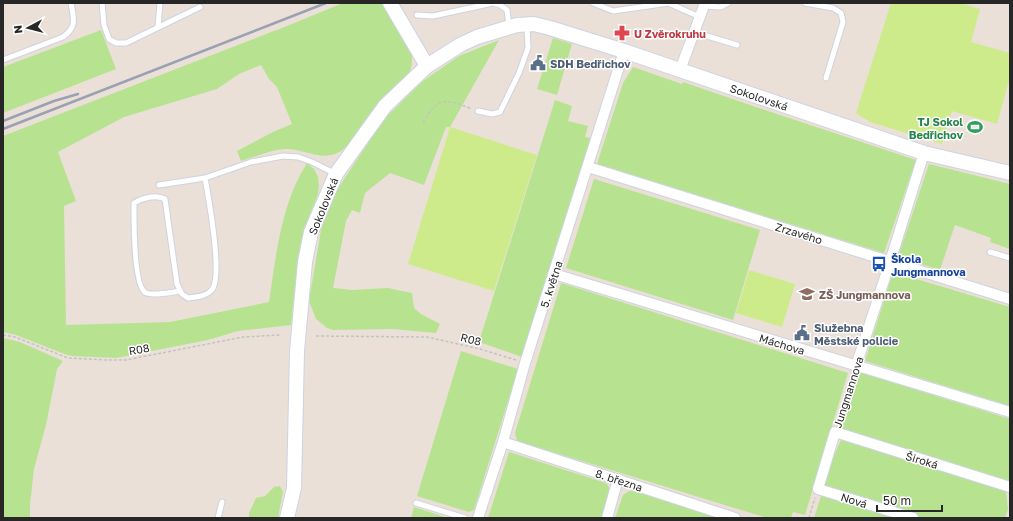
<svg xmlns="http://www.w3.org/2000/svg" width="1013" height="521" viewBox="0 0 1013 521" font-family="'Golos Text',sans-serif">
	<rect width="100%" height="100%" fill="#eae0d7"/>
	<g fill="#b7e391">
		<path d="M343 3H382L411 50C412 56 413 65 410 71 405 82 381 101 372 111 361 123 352 148 335 154 318 160 302 148 285 149 270 150 255 157 241 161L237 151 273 132 292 124 277 87 269 79 261 65 239 74 217 89 124 117 58 152 76 201 64 206 66 325 170 322 269 302C276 256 281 203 307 163L314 169 318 177 319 186 318 194 306 224 298 258 291 325 238 331 208 340 116 358 73 356 67 355 16 335 3 332V136L287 26Z"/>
		<path d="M101 30 116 69 3 113V67Z"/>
		<path d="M553 38 572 44 557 95 537 89Z"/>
		<path d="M499 40 450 127H446L424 185 390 173 365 193 360 213 352 210 346 221 333 288 352 290 388 288 412 293 414 308 421 314 440 324 436 333 392 329 333 330 327 328 316 319 309 301 322 224 335 193 384 119 423 81 459 56Z"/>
		<path d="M633 67 682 84 683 82 756 107 916 160 884 253 597 164 623 83Z"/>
		<path d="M555 100 572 106 568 121 588 126 585 137 591 138 522 357 479 342Z"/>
		<path d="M929 164 1010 184V249L990 242 991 238 955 225 940 270 898 257Z"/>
		<path d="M594 179 760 230 733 320 566 268Z"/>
		<path d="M893 272 1010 307V406L865 361Z"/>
		<path d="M561 283 848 373 805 515 793 512 791 518H767L517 441 515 433Z"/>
		<path d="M3 338 20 342 63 361 57 369 46 425 34 469 30 505V518H3Z"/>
		<path d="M461 351 518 369 474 510 469 512 417 496Z"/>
		<path d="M859 372 1010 419V482L841 432Z"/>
		<path d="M841 440 1006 491 1008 509 1005 518H923L824 488 833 458Z"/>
		<path d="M509 452 606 483C615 491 606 508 603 518H488Z"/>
		<path d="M280 486 283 492 278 518H249V513L256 498 265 496 274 487Z"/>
		<path d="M629 491H633L715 516 718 518H615L623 495Z"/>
		<path d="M822 493 904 518H814Z"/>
		<path d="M414 507 448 518H411Z"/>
	</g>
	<g fill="#ceeb8c">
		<path d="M891 3H961L980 9 971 42 1010 53V77L997 124 952 111 942 144 870 122 856 113Z"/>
		<path d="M450 127 537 155 494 291 408 264Z"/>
		<path d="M749 270 795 284 782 327 736 313Z"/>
	</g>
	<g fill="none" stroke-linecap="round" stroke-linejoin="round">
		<defs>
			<g id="lane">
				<path d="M102 3 104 25 109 39 116 43H126L200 7"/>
				<path d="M493 3 500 5 507 10 509 26"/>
				<path d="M593 3 613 11 669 3"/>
				<path d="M668 3 700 17"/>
				<path d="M805 3 833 8 841 13 843 22 826 78"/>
				<path d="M704 6 721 7 728 3"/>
				<path d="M417 15 433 16 493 3"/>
				<path d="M158 27 160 3"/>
				<path d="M694 32 737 45"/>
				<path d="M3 60 63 37C77 27 74 19 71 3"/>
				<path d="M478 111 492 114 500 112 519 73 528 48 527 25"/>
				<path d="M159 185 205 178 251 162 283 156 298 157 312 162 334 173"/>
				<path d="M990 252 1010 258"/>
				<path d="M180 291C172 292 154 296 146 293 133 287 134 218 134 203 142 198 156 194 165 199L177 284 182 294 188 298C196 297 209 296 213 288 222 271 209 200 205 178"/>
				<path d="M416 503 465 518"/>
				<path d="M218 518 222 502"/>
			</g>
			<g id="street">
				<path d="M680 70 705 3"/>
				<path d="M588 167 1010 299"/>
				<path d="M554 274 1010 412"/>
				<path d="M856 366 890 262 924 153"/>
				<path d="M503 442 735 518"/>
				<path d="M478 518 503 442 525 363 624 51"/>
				<path d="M607 518 618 479"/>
				<path d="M913 518 818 489 835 432 1010 487"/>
			</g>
			<g id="secondary">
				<path d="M390 3 427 66"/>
				<path d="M287 518 294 488 297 351 305 262 311 232 336 174 385 106 427 66 460 45 477 37 517 25 534 24 550 28 624 51 924 153 1010 173"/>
			</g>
		</defs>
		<use href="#lane" stroke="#cdd3e1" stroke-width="7"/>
		<use href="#street" stroke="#cdd3e1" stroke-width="12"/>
		<use href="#secondary" stroke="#cdd3e1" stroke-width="16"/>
		<g stroke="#c3c3c3" stroke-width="1.5" stroke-dasharray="3 2" stroke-linecap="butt">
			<path d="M423 123C437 96 447 99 472 109"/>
			<path d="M3 335 15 337 68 358 106 360H126L243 337 281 335"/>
			<path d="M316 336 427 337 480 349 516 360"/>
			<path d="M838 423 853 375"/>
			<path d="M809 518 815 498"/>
		</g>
		<use href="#lane" stroke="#fff" stroke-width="5"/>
		<use href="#street" stroke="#fff" stroke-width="10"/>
		<use href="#secondary" stroke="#fff" stroke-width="14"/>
		<g stroke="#9aa1b2" stroke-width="2.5">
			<path d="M3 121 54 101 78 94"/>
			<path d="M3 129 326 3"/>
		</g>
	</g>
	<defs>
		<symbol id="pharmacy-bare" viewBox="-9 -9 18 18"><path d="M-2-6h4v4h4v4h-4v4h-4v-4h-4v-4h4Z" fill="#e0444e" stroke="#fff" stroke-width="2.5" paint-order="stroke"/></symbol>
		<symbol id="civic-bare" viewBox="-9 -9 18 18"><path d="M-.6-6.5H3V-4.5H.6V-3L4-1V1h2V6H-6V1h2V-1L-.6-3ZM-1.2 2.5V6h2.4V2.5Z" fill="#5c6f8a" stroke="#fff" stroke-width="2.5" paint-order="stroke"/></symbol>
		<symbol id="stadium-bare" viewBox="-9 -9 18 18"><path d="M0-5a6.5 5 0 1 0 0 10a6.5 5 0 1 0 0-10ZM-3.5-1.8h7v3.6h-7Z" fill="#2e9e5b" stroke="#fff" stroke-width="2.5" paint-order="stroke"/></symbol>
		<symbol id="bus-bare" viewBox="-9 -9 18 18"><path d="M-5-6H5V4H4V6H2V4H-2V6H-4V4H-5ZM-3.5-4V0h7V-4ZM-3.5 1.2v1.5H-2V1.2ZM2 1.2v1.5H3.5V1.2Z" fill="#1a4fb4" stroke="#fff" stroke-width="2.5" paint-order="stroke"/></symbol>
		<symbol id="school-bare" viewBox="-9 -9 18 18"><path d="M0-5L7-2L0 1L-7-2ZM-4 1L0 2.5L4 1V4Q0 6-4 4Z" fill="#8d6e63" stroke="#fff" stroke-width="2.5" paint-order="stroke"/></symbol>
	</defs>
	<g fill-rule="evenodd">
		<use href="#pharmacy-bare" x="611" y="22" width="22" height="22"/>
		<use href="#civic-bare" x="527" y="52" width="22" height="22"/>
		<use href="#stadium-bare" x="964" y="116" width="22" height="22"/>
		<use href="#bus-bare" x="868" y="253" width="22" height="22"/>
		<use href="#school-bare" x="796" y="283" width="22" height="22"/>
		<use href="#civic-bare" x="791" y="322" width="22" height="22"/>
	</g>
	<g text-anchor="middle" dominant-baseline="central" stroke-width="3" stroke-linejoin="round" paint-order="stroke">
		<g font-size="11" font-weight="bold" fill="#be3a42" stroke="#fff" text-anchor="start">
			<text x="634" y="33">U Zvěrokruhu</text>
		</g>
		<g font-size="11" font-weight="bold" fill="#4e5e75" stroke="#fff" text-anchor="start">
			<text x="550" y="63">SDH Bedřichov</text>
			<text x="814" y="327">Služebna<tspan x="814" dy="13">Městské policie</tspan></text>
		</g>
		<g font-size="11" fill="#272727" stroke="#fff">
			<text transform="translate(759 97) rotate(19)">Sokolovská</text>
			<text transform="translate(323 206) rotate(-68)">Sokolovská</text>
			<text transform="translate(799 233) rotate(17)">Zrzavého</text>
			<text transform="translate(551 284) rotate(-72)">5. května</text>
			<text transform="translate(471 339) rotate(14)">R08</text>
			<text transform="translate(782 344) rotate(17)">Máchova</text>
			<text transform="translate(139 349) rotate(-10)">R08</text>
			<text transform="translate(848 392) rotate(-72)">Jungmannova</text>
			<text transform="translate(922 460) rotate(17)">Široká</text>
			<text transform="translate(619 480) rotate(18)">8. března</text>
			<text transform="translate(854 500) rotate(17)">Nová</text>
		</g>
		<g font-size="11" font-weight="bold" fill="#27864d" stroke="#fff" text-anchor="end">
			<text x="963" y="121">TJ Sokol<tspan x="963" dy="13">Bedřichov</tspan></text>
		</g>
		<g font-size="11" font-weight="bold" fill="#164399" stroke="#fff" text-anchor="start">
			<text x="891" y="258">Škola<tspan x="891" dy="13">Jungmannova</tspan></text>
		</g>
		<g font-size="11" font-weight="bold" fill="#785e54" stroke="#fff" text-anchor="start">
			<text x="819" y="294">ZŠ Jungmannova</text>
		</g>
	</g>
	<rect width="1013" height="521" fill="none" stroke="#272727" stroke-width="8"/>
	<g transform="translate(28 28) rotate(263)" stroke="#ffffff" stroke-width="3" paint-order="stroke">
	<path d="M0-3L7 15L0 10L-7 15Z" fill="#272727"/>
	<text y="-6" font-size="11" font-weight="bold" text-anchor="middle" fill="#272727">N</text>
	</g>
	<path d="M877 505v6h65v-6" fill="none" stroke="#272727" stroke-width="2"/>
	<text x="883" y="505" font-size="12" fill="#272727" stroke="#ffffff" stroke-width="3" paint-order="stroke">50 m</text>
</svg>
